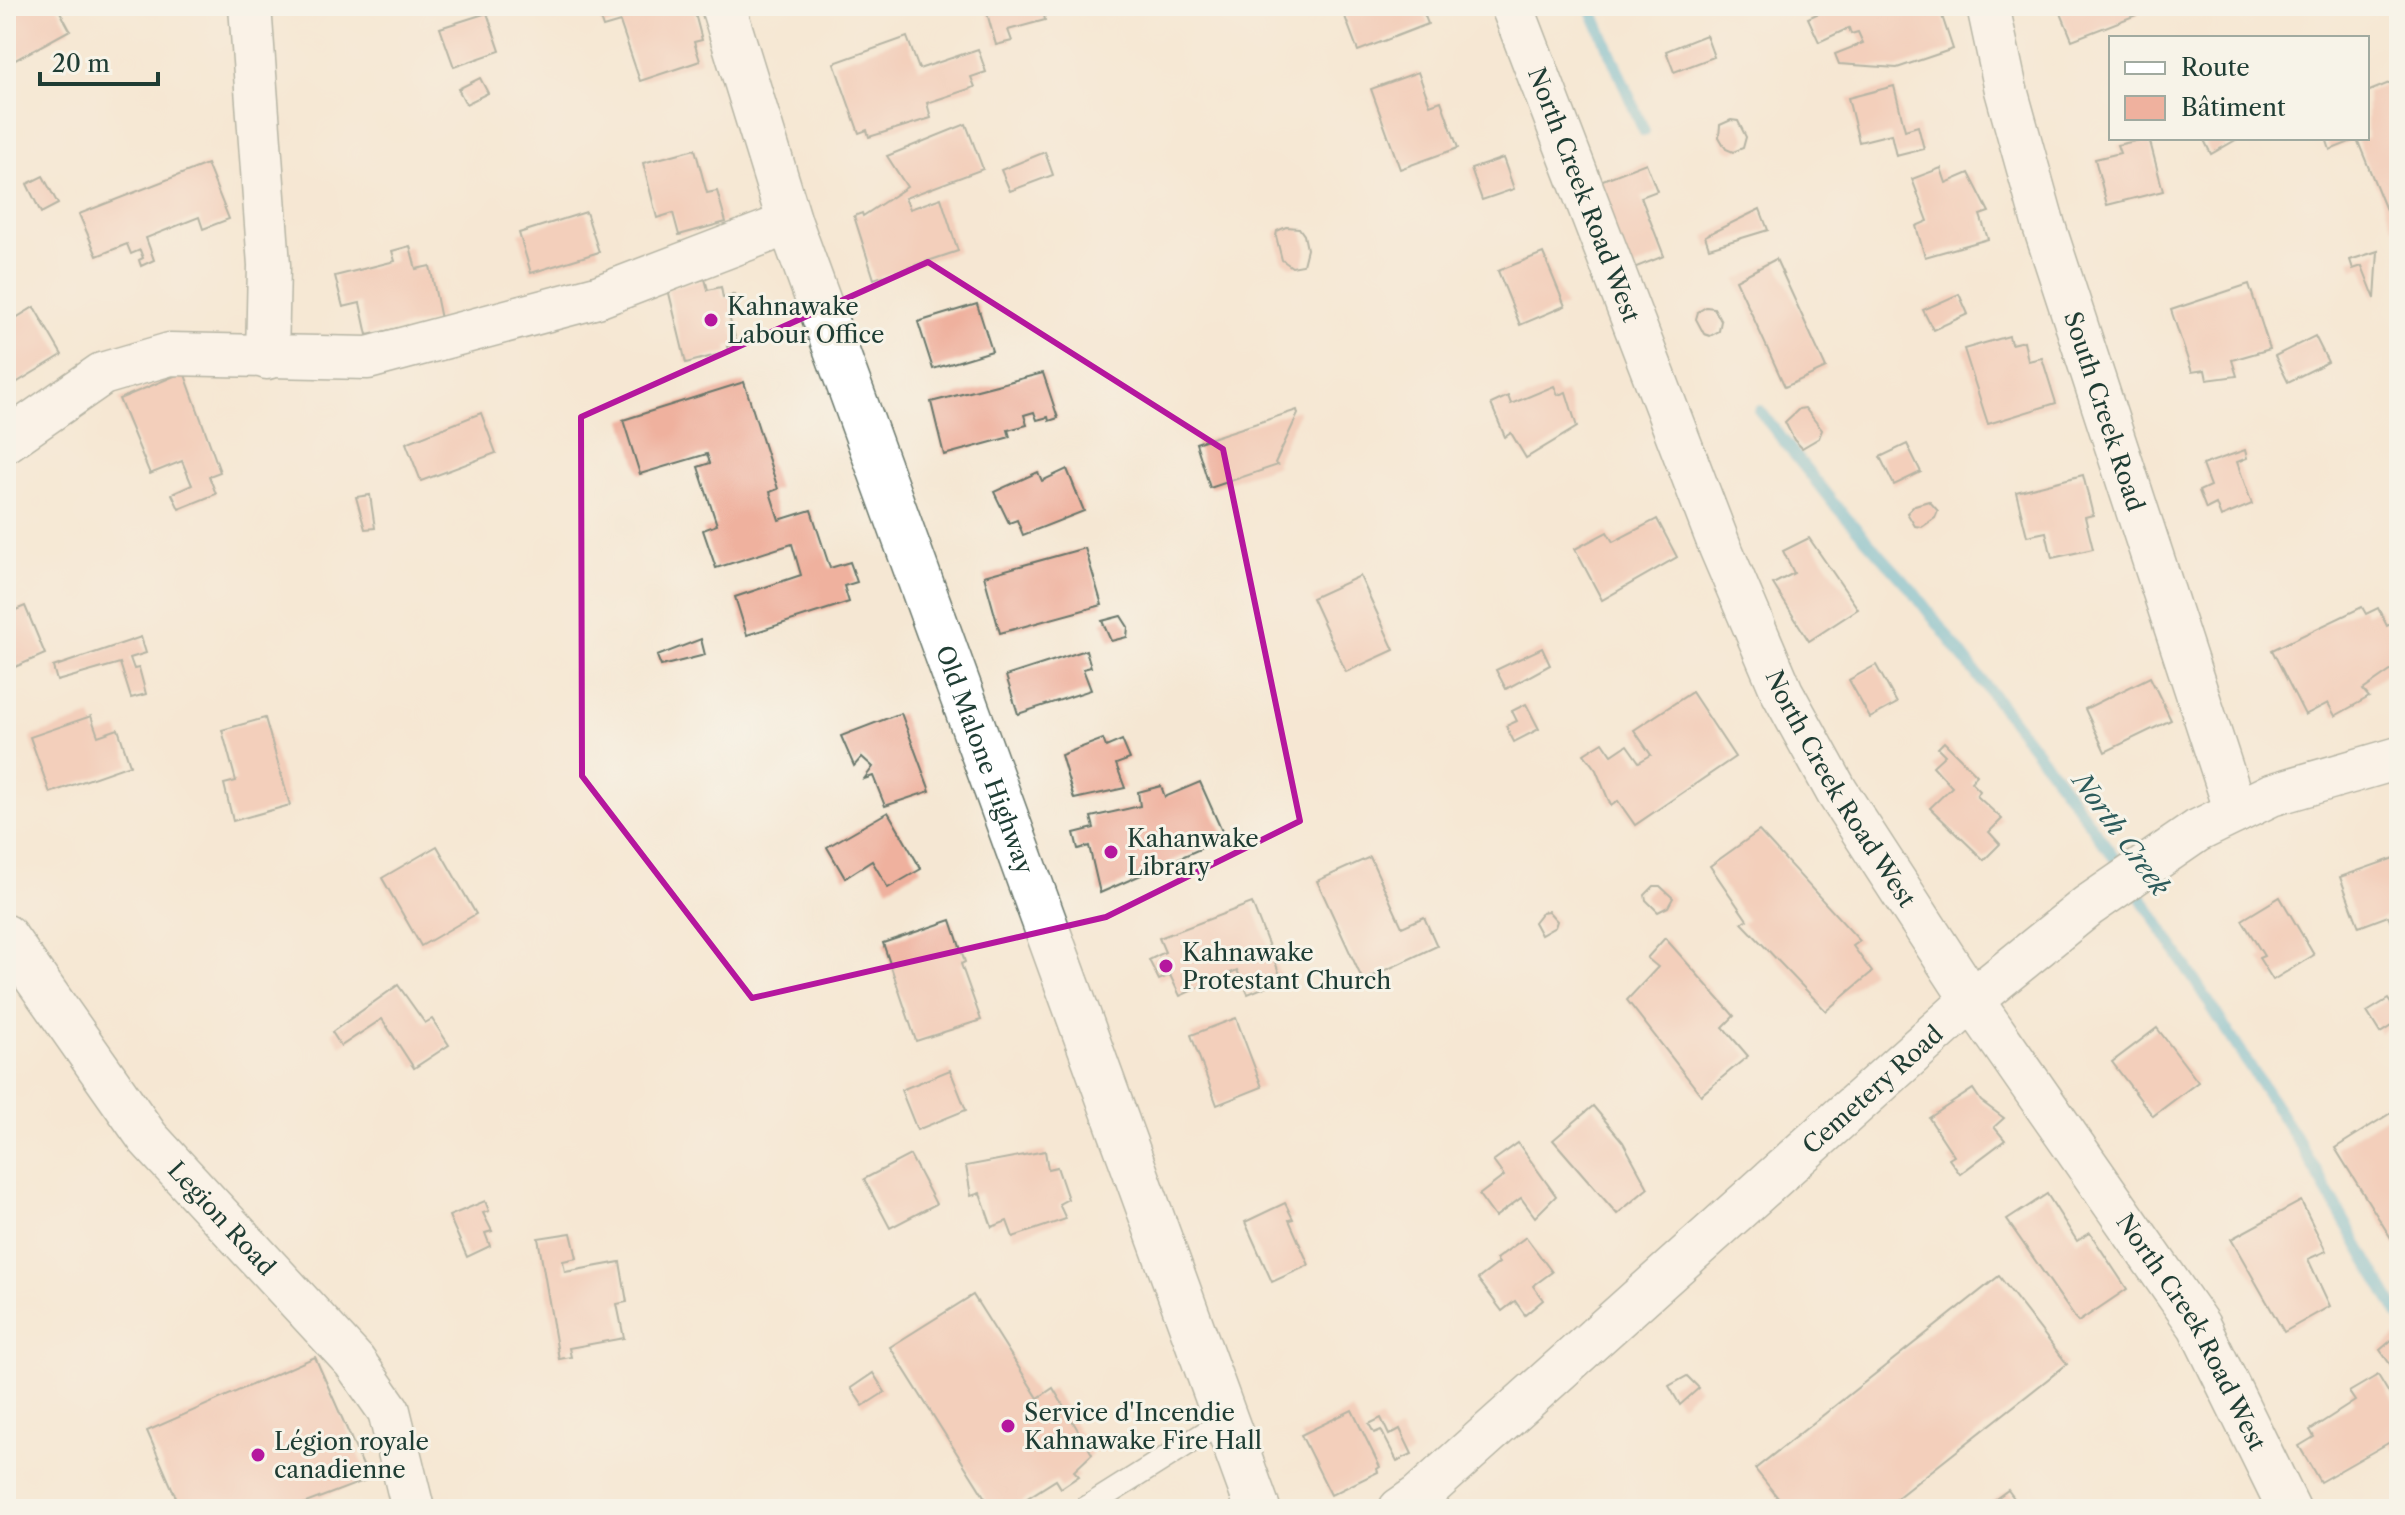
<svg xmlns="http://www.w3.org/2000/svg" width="2405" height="1515" viewBox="0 0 2405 1515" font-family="'Libre Caslon Text',serif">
	<rect width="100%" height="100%" fill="#f7f3e8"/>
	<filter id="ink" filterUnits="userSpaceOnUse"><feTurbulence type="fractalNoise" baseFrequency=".0125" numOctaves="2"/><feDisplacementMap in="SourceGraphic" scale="16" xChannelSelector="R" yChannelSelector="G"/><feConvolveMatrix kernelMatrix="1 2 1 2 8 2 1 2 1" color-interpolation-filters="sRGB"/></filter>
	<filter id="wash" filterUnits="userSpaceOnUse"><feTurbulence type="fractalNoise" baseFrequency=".006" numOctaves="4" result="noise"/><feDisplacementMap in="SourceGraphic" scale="32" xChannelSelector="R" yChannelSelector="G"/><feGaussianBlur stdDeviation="1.8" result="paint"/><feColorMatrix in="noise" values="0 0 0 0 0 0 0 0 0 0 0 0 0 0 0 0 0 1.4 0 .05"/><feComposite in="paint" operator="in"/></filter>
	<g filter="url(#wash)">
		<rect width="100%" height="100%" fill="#f5e7d3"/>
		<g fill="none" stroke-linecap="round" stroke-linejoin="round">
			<g stroke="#50b1ce" stroke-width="12">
				<path d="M1590 6 1644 131"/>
				<path d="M1760 411 1833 503 1911 589 2059 781 2129 878 2306 1154 2399 1316"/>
			</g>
		</g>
		<g id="blocks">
			<g fill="#efb19e">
				<path d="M6 6H57L70 30 10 63 6 56Z"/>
				<path d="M596 6H693L702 40 694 42 700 61 640 81 620 22 603 27Z"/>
				<path d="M985 6H1042L1045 20 1008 30 1012 41 996 45Z"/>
				<path d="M1341 6H1421L1428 24 1358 51Z"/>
				<path d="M1834 6H1955L1957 11 1942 16 1953 49 1897 68 1839 64 1835 54 1863 43 1858 32 1851 34 1849 28 1819 42 1808 18Z"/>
				<path d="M2058 6H2136L2139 14 2072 40Z"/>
				<path d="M487 13 500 51 454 67 440 28Z"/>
				<path d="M1706 35 1714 57 1674 72 1666 51Z"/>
				<path d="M907 37 919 69 978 49 986 72 971 77 975 87 927 103 931 118 869 137 867 130 859 133 834 63Z"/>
				<path d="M1418 72 1430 105 1441 101 1458 148 1400 169 1371 89Z"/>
				<path d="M480 78 488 93 466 104 458 89Z"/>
				<path d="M2394 81 2399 98V224L2393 227 2357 139 2330 150 2326 138H2367V92Z"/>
				<path d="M1894 86 1905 130 1918 126 1924 149 1896 156 1891 134 1859 142 1848 98Z"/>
				<path d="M1731 120 1738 121 1746 137 1743 148 1733 152 1726 149 1719 137 1720 125Z"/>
				<path d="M966 124 983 169 905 198 910 209 941 198 958 251 874 279 854 216 862 213 863 216 907 187 887 156Z"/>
				<path d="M2149 138 2163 191 2107 205 2095 159 2120 153 2117 145Z"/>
				<path d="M2203 138H2239L2211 154Z"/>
				<path d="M695 149 707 193 717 191 726 222 679 235 673 213 657 218 643 163Z"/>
				<path d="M1045 152 1053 175 1010 191 1001 170Z"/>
				<path d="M1503 158 1514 189 1482 200 1471 169Z"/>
				<path d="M1646 163 1657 191 1641 197 1664 256 1629 270 1595 183Z"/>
				<path d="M207 164 229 219 203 229 199 217 146 238 154 260 141 266 139 260 143 258 140 250 131 254 127 244 97 256 79 214Z"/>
				<path d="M1941 168 1946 183 1969 173 1989 212 1980 215 1988 239 1925 257 1916 226 1928 221 1912 179Z"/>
				<path d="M43 176 58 204 41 213 27 184Z"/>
				<path d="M1760 209 1768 230 1709 248 1705 236Z"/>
				<path d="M586 212 599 252 531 273 519 233Z"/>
				<path d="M1286 227 1299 228 1304 235 1307 249 1303 265 1292 267 1282 260 1276 236 1277 231Z"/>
				<path d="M410 246 416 269 430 266 441 319 367 335 360 303 343 307 335 276 395 261 392 251Z"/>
				<path d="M2378 251 2375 299 2362 266 2353 269 2350 260Z"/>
				<path d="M1543 253 1565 306 1520 325 1498 271Z"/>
				<path d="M1776 259 1826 368 1785 387 1736 280Z"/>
				<path d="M705 279 708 290 721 287 723 298 735 294 739 310 728 313 737 344 727 346 728 352 686 363 668 289Z"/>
				<path d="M2249 284 2270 349 2232 360 2237 376 2207 380 2205 370 2192 372 2171 310Z"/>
				<path d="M1959 294 1968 314 1933 330 1923 310Z"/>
				<path d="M977 304 992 351 933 369 918 322Z"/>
				<path d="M34 307 62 355 6 389V324Z"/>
				<path d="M1706 307 1714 308 1721 321 1719 331 1710 336 1704 334 1696 319 1698 312Z"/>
				<path d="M2009 336 2011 344 2024 341 2028 361 2042 358 2056 403 1988 424 1964 349Z"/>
				<path d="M2315 336 2328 362 2288 382 2275 356Z"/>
				<path d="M184 372 220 472 209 476 216 494 179 509 172 494 192 485 182 461 150 474 119 399Z"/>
				<path d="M1043 373 1058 418 1049 421 1048 417 1037 420 1034 412 1024 415 1027 425 1008 430 1010 437 944 455 931 402Z"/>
				<path d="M744 382 778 489 770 492 779 520 811 510 830 568 850 562 857 582 844 586 849 602 747 635 735 597 801 575 792 544 716 568 703 530 717 525 698 467 710 463 707 454 640 474 623 420Z"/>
				<path d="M1554 386 1558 395 1566 392 1577 427 1526 458 1511 433 1505 437 1491 404 1508 396 1511 404Z"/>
				<path d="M1805 408 1822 430 1819 438 1802 448 1794 440 1785 422 1799 409Z"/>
				<path d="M1297 410 1298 414 1275 463 1278 465 1210 488 1196 443Z"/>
				<path d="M481 413 496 453 421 481 406 443Z"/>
				<path d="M1907 444 1921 472 1894 485 1880 457Z"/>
				<path d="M2245 450 2247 458 2237 462 2252 504 2221 517 2216 504 2206 509 2199 491 2210 486 2202 465Z"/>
				<path d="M1067 469 1084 511 1023 535 1017 520 1009 523 994 492 1038 472 1042 481Z"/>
				<path d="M2083 475 2093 515 2085 517 2093 549 2052 558 2046 532 2027 536 2016 492Z"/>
				<path d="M370 495 375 528 365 529 356 497Z"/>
				<path d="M1929 501 1938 511 1935 518 1922 527 1915 526 1907 513 1915 505Z"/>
				<path d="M1657 519 1677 557 1602 600 1575 549 1607 532 1613 542Z"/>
				<path d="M1809 538 1858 609 1809 641 1773 584 1794 573 1783 551Z"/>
				<path d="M1085 548 1102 605 1000 633 984 576Z"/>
				<path d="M1360 576 1394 650 1346 672 1312 598Z"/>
				<path d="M25 606 45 654 6 671V614Z"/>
				<path d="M2362 607 2366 614 2378 608 2387 626 2399 620V665L2363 690 2369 697 2335 716 2328 703 2305 715 2272 650Z"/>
				<path d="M1121 616 1128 627 1127 637 1111 641 1102 621Z"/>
				<path d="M141 637 146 653 130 658 134 669 139 668 146 694 131 698 120 663 57 681 53 667Z"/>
				<path d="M701 639 705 655 661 666 657 656Z"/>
				<path d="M1542 648 1550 665 1506 689 1496 670Z"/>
				<path d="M1086 650 1091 667 1083 669 1091 690 1018 714 1006 676Z"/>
				<path d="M1876 665 1897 703 1870 718 1849 680Z"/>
				<path d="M2150 677 2171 720 2105 752 2085 709Z"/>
				<path d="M1692 692 1735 757 1635 825 1618 801 1611 806 1596 770 1584 754 1603 742 1612 755 1627 745 1639 762 1651 755 1634 730Z"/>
				<path d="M1526 704 1539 729 1514 742 1506 726 1517 721 1512 711Z"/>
				<path d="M901 713 930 791 885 806 873 776 864 779 873 767 862 757 854 766 841 736Z"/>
				<path d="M91 716 98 736 118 729 130 765 50 793 30 737Z"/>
				<path d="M265 718 290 805 233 821 224 784 236 781 222 730Z"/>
				<path d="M1103 739 1106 747 1122 740 1130 759 1116 764 1125 788 1074 799 1061 755Z"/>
				<path d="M1944 742 1977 775 1971 782 1980 791 1977 796 2002 819 1989 832 2000 844 1984 860 1930 808 1952 787 1933 766 1945 755 1938 748Z"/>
				<path d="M1200 782 1225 838 1100 893 1089 846 1078 849 1074 833 1094 828 1091 817 1140 806 1138 792 1161 786 1165 797Z"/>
				<path d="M888 812 921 869 888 888 872 861 845 878 827 847Z"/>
				<path d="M1759 831 1860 941 1853 946 1872 972 1826 1011 1742 923 1747 920 1710 866Z"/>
				<path d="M437 846 476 914 421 946 382 878Z"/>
				<path d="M1370 857 1402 927 1424 917 1437 946 1363 981 1317 881Z"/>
				<path d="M2394 858 2395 866 2399 870V930L2395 932 2388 916 2359 927 2340 877Z"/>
				<path d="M1654 886H1660L1673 898 1668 907 1658 912 1646 900 1645 895Z"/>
				<path d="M2280 897 2314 955 2273 980 2259 958 2264 956 2242 920Z"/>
				<path d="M1252 903 1282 980 1248 994 1237 970 1180 996 1170 975 1159 980 1149 960 1165 952 1159 938Z"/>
				<path d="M1548 911 1557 921 1555 927 1541 935 1534 922 1542 912Z"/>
				<path d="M951 920 965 962 961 964 981 1020 916 1041 883 943Z"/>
				<path d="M1665 938 1734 1016 1723 1027 1748 1056 1701 1095 1627 1000 1658 967 1647 958Z"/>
				<path d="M398 985 425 1023 432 1019 449 1045 414 1068 382 1019 341 1046 332 1032Z"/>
				<path d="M2388 999 2399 1016V1021L2380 1033 2367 1012Z"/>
				<path d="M1236 1018 1262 1087 1217 1105 1191 1035Z"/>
				<path d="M2157 1028 2198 1082 2153 1116 2112 1062Z"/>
				<path d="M950 1070 966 1110 917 1130 901 1090Z"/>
				<path d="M1973 1089 1981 1101 2004 1118 1994 1127 2005 1140 1960 1174 1949 1159 1954 1156 1929 1118Z"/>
				<path d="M1593 1106 1623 1142 1648 1188 1617 1214 1553 1140Z"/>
				<path d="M2397 1109 2399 1112V1251L2335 1148Z"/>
				<path d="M1518 1143 1556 1196 1535 1217 1521 1198 1495 1217 1479 1195 1504 1176 1493 1161Z"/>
				<path d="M1045 1151 1048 1169 1057 1167 1068 1199 1059 1204 1066 1219 1013 1237 1007 1221 992 1227 980 1193 971 1196 966 1166Z"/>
				<path d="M910 1155 936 1204 890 1228 864 1179Z"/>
				<path d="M2047 1194 2077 1241 2090 1233 2127 1289 2078 1322 2007 1220Z"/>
				<path d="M485 1201 489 1211 483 1213 492 1231 485 1233 490 1246 467 1257 449 1216Z"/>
				<path d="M2301 1201 2326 1251 2308 1259 2330 1306 2284 1332 2231 1239Z"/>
				<path d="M1285 1203 1293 1219 1289 1220 1309 1265 1272 1282 1245 1222Z"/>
				<path d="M571 1233 577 1258 563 1261 565 1272 620 1262 627 1302 617 1304 624 1338 569 1348 571 1357 559 1359 538 1238Z"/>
				<path d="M1526 1237 1552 1272 1533 1286 1543 1300 1525 1315 1515 1301 1502 1311 1478 1279 1499 1263 1496 1259Z"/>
				<path d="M1999 1276 2067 1364 1883 1509H1787L1755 1469Z"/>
				<path d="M973 1295 1038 1398 1053 1388 1092 1454 1074 1471 1079 1476 1061 1488 1056 1480 1010 1509H992L890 1347Z"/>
				<path d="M2399 1336V1370L2395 1371 2380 1350 2394 1338Z"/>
				<path d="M315 1357 369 1479 290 1509H181L147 1431Z"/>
				<path d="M873 1373 885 1392 863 1406 851 1388Z"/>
				<path d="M2378 1375 2399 1410V1456L2390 1442 2320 1482 2299 1446 2314 1437 2310 1430 2355 1401 2349 1392Z"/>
				<path d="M1687 1376 1699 1388 1680 1405 1669 1386Z"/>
				<path d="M1352 1410 1380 1467 1377 1469 1378 1472 1331 1495 1301 1435Z"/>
				<path d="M1381 1418 1389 1435 1400 1429 1412 1454 1397 1461 1381 1430 1374 1433 1369 1424Z"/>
				<path d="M2008 1490 2022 1509H1982Z"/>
			</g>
		</g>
	</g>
	<g filter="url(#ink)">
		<use href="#blocks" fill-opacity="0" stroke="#6a786c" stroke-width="2"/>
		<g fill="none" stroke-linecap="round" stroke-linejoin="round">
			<defs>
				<path id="service" d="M1084 1509 1227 1419"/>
				<g id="minor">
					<path d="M250 6 269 265 267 358"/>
					<path id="s1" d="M1512 6 1720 547 1782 692 1837 792 1972 1000 2199 1326 2289 1509"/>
					<path id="s2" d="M1988 6 2006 90 2044 226 2236 812"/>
					<path d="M6 441 102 374 170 354 368 358 597 297 790 223"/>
					<path id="s3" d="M6 936 148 1138 354 1361 389 1411 413 1509"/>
					<path id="s4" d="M1400 1509 1419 1496 1972 1000 2088 906 2197 831 2271 795 2399 758"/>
				</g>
				<g id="tertiary">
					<path id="s5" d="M723 6 790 223 1258 1509"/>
				</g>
			</defs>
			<use href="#service" stroke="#6a786c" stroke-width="25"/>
			<use href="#minor" stroke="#6a786c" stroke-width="45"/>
			<use href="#tertiary" stroke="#6a786c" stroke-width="47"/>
			<use href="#service" stroke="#fff" stroke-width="22"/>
			<use href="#minor" stroke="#fff" stroke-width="42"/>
			<use href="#tertiary" stroke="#fff" stroke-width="44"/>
		</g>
	</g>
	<path d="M0 0H2405V1515H0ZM928 262 1223 449 1300 821 1106 917 752 998 582 776 581 417Z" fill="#f5e7d3" fill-opacity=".55" fill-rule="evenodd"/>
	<path fill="none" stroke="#b5179e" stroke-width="6" stroke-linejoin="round" d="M928 262 1223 449 1300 821 1106 917 752 998 582 776 581 417Z"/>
	<g fill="#b5179e" stroke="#f7f3e8" stroke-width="3">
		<circle cx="711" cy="320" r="8"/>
		<circle cx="1111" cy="852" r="8"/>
		<circle cx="1166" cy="966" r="8"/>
		<circle cx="1008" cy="1426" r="8"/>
		<circle cx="258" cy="1455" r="8"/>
	</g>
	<g text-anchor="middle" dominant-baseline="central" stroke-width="6" stroke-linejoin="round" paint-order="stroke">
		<g font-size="24" fill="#1f3d34" stroke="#f7f3e8">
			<text stroke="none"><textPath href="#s1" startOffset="202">North Creek Road West</textPath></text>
			<text stroke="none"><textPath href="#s2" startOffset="422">South Creek Road</textPath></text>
			<text stroke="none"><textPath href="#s5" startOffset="798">Old Malone Highway</textPath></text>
			<text stroke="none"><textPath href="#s1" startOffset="850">North Creek Road West</textPath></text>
			<text stroke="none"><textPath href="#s4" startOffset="632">Cemetery Road</textPath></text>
			<text stroke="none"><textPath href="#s3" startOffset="356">Legion Road</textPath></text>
			<text stroke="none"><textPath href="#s1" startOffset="1498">North Creek Road West</textPath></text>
		</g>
		<g font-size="24" fill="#1f3d34" stroke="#f7f3e8" text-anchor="start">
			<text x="727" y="306">Kahnawake<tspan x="727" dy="28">Labour Office</tspan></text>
			<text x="1127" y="838">Kahanwake<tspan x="1127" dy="28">Library</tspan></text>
			<text x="1182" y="952">Kahnawake<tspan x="1182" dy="28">Protestant Church</tspan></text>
			<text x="1024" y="1412">Service d'Incendie<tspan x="1024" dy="28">Kahnawake Fire Hall</tspan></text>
			<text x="274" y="1441">Légion royale<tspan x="274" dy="28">canadienne</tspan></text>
		</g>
		<g font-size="26" font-style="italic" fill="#2b5a5a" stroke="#f7f3e8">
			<text transform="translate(2121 834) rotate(54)">North Creek</text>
		</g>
	</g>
	<rect width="2405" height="1515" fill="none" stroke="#f7f3e8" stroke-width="32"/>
	<rect x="2109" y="36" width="260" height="104" fill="#f7f3e8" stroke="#a1aaa0" stroke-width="2"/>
	<rect x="2125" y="62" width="40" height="12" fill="#ffffff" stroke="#a1aaa0" stroke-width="2"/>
	<text x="2181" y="76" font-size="24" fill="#1f3d34">Route</text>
	<rect x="2125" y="96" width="40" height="24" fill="#efb19e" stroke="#a1aaa0" stroke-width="2"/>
	<text x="2181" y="116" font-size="24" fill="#1f3d34">Bâtiment</text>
	<path d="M40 72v12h118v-12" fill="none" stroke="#1f3d34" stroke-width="4"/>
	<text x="52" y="72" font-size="24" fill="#1f3d34" stroke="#f7f3e8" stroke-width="6" paint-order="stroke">20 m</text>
</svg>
